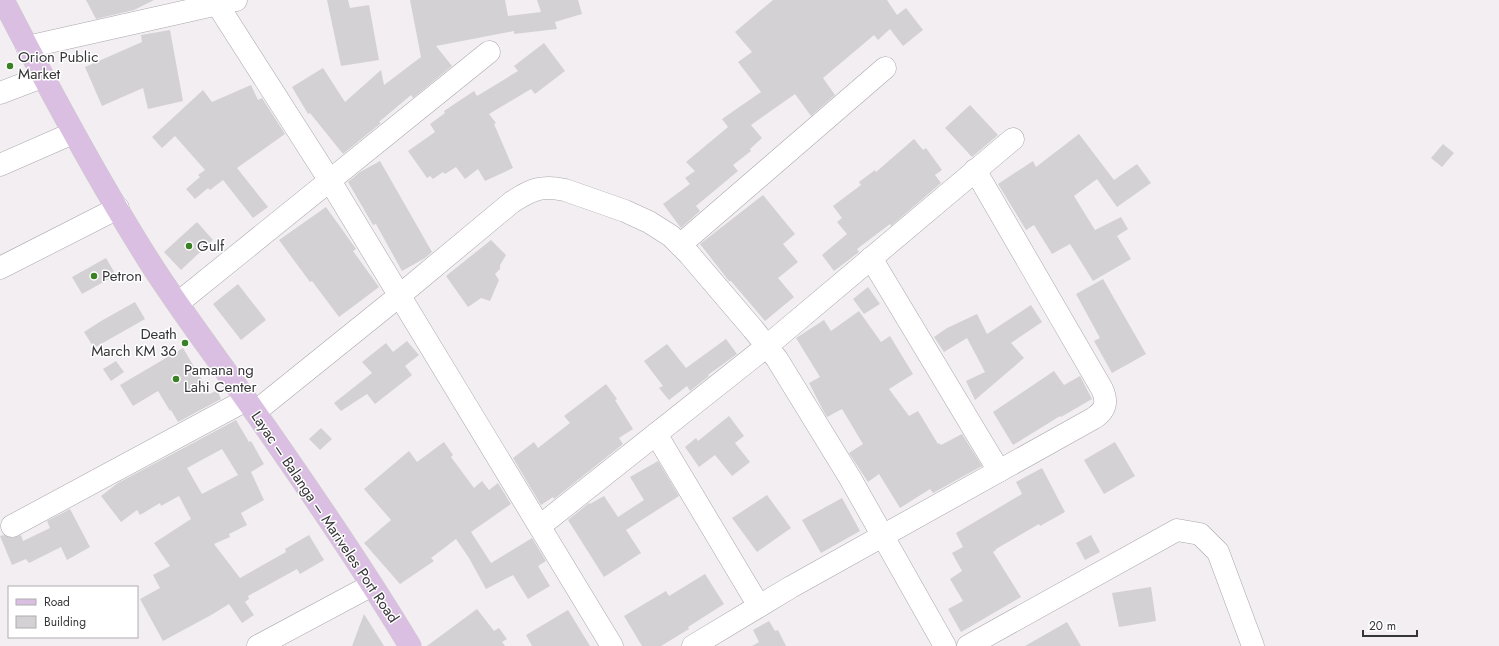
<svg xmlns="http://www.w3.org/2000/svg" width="1499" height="646" viewBox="0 0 1499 646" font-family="Jost,sans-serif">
	<rect width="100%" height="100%" fill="#f2eef2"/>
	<g fill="#d4d1d5" fill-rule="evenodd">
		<path d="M86 0H154L134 10 96 19Z"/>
		<path d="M327 0H348L350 8 369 5 379 60 341 66Z"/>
		<path d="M410 0H505L508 16 541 12 537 0H578L582 14 555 22 557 29 514 34V31L436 46 452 66 413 98 411 95 379 122 381 123 343 154 310 113 308 114 292 87 323 68 345 102 381 70 384 85 421 57Z"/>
		<path d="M773 0H887L897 15 906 8 923 30 903 46 890 29 878 40 874 35 823 78 835 95 811 116 795 94 751 125 762 138 750 149 751 151 733 165 738 171 696 206 700 211 681 228 663 204 690 184 685 178 695 171 686 162 728 127 722 119 761 92 738 62 752 52 735 32Z"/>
		<path d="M170 30 183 101 148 109 143 88 102 106 85 67 142 42 141 35Z"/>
		<path d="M544 43 565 71 535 94 531 89 489 114 496 123 494 124 513 168 485 181 478 169 465 179 456 167 445 174 443 172 433 179 430 176 427 178 408 151 435 132 430 124 445 113 444 111 474 91 477 96 518 71 514 66Z"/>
		<path d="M251 85 258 100 262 98 285 134 237 168 268 207 253 218 223 180 210 190 208 188 195 199 186 189 200 177 198 175 205 170 175 136 162 148 152 137 203 90 212 102Z"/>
		<path d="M970 105 998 135 972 157 945 128Z"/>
		<path d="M1079 134 1114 180 1137 164 1151 183 1117 207 1097 179 1074 196 1095 230 1121 217 1128 229 1117 236 1131 259 1093 281 1070 244 1052 254 1034 225 1026 230 998 184 1033 161 1036 167Z"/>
		<path d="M914 139 923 150 926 148 942 170 935 175 941 183 891 226 890 224 857 249 859 252 834 271 822 255 847 234 837 222 842 218 833 206 861 185 859 182 875 170 876 172Z"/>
		<path d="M1443 144 1454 153 1442 167 1431 158Z"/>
		<path d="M380 161 432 252 425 258 402 271 376 224 373 225 348 182 360 172Z"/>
		<path d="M763 195 795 234 783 244 798 262 778 278 794 297 765 321 731 281H729L700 244Z"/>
		<path d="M326 207 356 249 353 251 379 287 339 317 312 281 310 282 279 240Z"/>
		<path d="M197 222 213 240 181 270 164 252Z"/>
		<path d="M491 240 506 255 500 265V269L495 274 499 280 490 301 481 298 468 307 446 276Z"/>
		<path d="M106 258 116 275 82 294 72 277Z"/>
		<path d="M1103 279 1146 354 1112 373 1094 341 1100 338 1076 294Z"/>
		<path d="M238 284 266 320 241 340 213 304Z"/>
		<path d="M868 287 880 304 864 314 853 299Z"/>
		<path d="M135 302 145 319 94 348 84 332 101 321Z"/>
		<path d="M1031 305 1042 322 1011 343 1024 358 975 400 966 381 985 372 967 338 944 352 934 337 947 328 977 314 987 334Z"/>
		<path d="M859 311 881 342 890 336 913 374 889 389 909 416 918 411 938 444 939 443 941 445 962 434 982 466 933 493 930 489 900 508 879 474 868 482 849 453 863 444 842 409 827 417 824 412 809 383 820 377 796 338 824 320 831 331Z"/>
		<path d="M726 339 737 354 708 375 709 376 690 391 687 386 669 400 659 388 663 386 644 361 667 344 686 368Z"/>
		<path d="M407 341 419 355 405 366 412 375 375 404 367 394 341 411 334 403 372 373 362 362 386 343 393 352Z"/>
		<path d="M183 348 210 394 217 390 221 399 178 422 171 410 170 411 158 391 133 406 120 385Z"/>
		<path d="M116 361 124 372 111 381 103 369Z"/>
		<path d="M1054 371 1064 385 1080 376 1092 399 1061 417 1060 416 1013 445 993 412Z"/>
		<path d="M606 384 617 399 615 400 633 429 619 438 623 444 554 499 553 497 541 505 513 458 534 442 538 448 570 423 564 416Z"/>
		<path d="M729 416 744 436 735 443 750 462 732 476 715 455 699 467 685 447 696 438 698 441Z"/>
		<path d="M236 420 249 442 251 441 264 464 251 472 264 500 241 513 247 525 229 534 230 537 214 544 240 578 286 552 285 549 309 535 324 560 300 574 297 569 248 596 249 599 245 602 254 615 242 623 229 604 213 614 163 641 140 599 160 588 153 575 170 566 154 543 191 519 179 496 161 506 160 503 140 515 137 510 121 522 101 496 118 483ZM222 449 238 475 202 494 187 468Z"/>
		<path d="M321 428 332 439 320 450 309 439Z"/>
		<path d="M444 442 453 455 451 457 474 488 482 481 489 490 498 483 511 504 471 532 491 563 532 538 546 561 538 566 550 586 528 599 513 575 486 589 469 558 456 539 431 558 434 561 400 584 364 543 391 520 364 489 409 451 417 462Z"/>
		<path d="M1115 442 1135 476 1104 494 1084 460Z"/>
		<path d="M658 461 679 496 626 530 641 553 604 577 568 520 589 503 590 504 604 496 618 517 644 500 630 477Z"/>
		<path d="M1042 468 1065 512 1040 526 1039 524 996 549V550L993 552 1021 597 961 632 948 609 963 601 950 579 962 571 952 553 963 547 956 533 1022 494 1016 482Z"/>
		<path d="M767 495 791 528 757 552 732 518Z"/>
		<path d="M842 498 860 531 821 553 802 520Z"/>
		<path d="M70 509 90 547 67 560 61 547 29 563 26 559 12 565 0 536 4 535 12 538 21 535 23 541 50 528 47 521Z"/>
		<path d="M1091 535 1100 552 1085 560 1076 543Z"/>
		<path d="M705 574 724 604 688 627 689 629 661 646H642L624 616 666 591 669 596Z"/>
		<path d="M1151 587 1156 621 1119 627 1112 593Z"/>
		<path d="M477 609 494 631 499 628 507 639 502 642 505 646H427Z"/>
		<path d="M568 610 590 646H532L526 635Z"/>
		<path d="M364 614 384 646H352Z"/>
		<path d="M769 621 775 631 778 630 786 646H752L759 642 753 630Z"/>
		<path d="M1067 622 1081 646H1025Z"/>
	</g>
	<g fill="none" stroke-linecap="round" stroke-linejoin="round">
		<defs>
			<g id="minor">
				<path d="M217 4 330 181 612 646"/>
				<path d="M27 47 236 0"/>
				<path d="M0 93 42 77"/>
				<path d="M0 165 73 133"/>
				<path d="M680 245 885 68"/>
				<path d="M871 258 999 471"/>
				<path d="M0 268 118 208"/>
				<path d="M178 303 489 52"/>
				<path d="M255 412 399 296 512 202C532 189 542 185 565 190L625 211 649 222 671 236 689 254 753 329 777 359 850 478 945 646"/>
				<path d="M656 434 759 606"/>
				<path d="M12 526 246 400"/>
				<path d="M540 526 767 346 1013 139"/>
				<path d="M258 646 372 585"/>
				<path d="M693 646 791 587 1094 418C1106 410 1108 402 1102 389L975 170"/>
				<path d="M968 646 1177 530 1200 534 1218 552 1253 646"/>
			</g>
			<path id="major" d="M3 0C49 89 96 177 149 261 182 313 220 362 255 412 309 489 362 566 410 646"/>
		</defs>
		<use href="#minor" stroke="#aaa7ab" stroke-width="23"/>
		<use href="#major" stroke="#cbcacb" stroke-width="23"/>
		<use href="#minor" stroke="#fff" stroke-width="22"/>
		<use href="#major" stroke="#dabfe2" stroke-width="22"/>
	</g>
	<g fill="#3a8024" stroke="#fff" stroke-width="1.5">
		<circle cx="10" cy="66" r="4"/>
		<circle cx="189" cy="246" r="4"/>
		<circle cx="94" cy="276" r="4"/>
		<circle cx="185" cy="343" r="4"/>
		<circle cx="176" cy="379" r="4"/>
	</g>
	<g text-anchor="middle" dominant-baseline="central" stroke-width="3" stroke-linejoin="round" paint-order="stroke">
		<g font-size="15" fill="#363537" stroke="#fff" text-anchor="start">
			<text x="18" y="57">Orion Public<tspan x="18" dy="17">Market</tspan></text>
			<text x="197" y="246">Gulf</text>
			<text x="102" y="276">Petron</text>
			<text x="177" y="334" text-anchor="end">Death<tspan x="177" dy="17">March KM 36</tspan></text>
			<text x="184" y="370">Pamana ng<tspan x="184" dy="17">Lahi Center</tspan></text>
		</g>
		<g font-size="15" fill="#363537" stroke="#fff">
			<text transform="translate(325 517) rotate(56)">Layac – Balanga – Mariveles Port Road</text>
		</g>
	</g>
	<rect x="8" y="586" width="130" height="52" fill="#ffffff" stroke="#afaeaf"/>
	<rect x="16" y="599" width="20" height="6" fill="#dabfe2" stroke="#afaeaf"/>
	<text x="44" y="606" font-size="12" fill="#363537">Road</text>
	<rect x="16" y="616" width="20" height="12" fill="#d4d1d5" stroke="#afaeaf"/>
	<text x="44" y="626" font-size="12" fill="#363537">Building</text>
	<path d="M1363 630v6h54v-6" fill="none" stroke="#363537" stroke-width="2"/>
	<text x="1369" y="630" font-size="12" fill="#363537" stroke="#ffffff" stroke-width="3" paint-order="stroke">20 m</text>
</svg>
